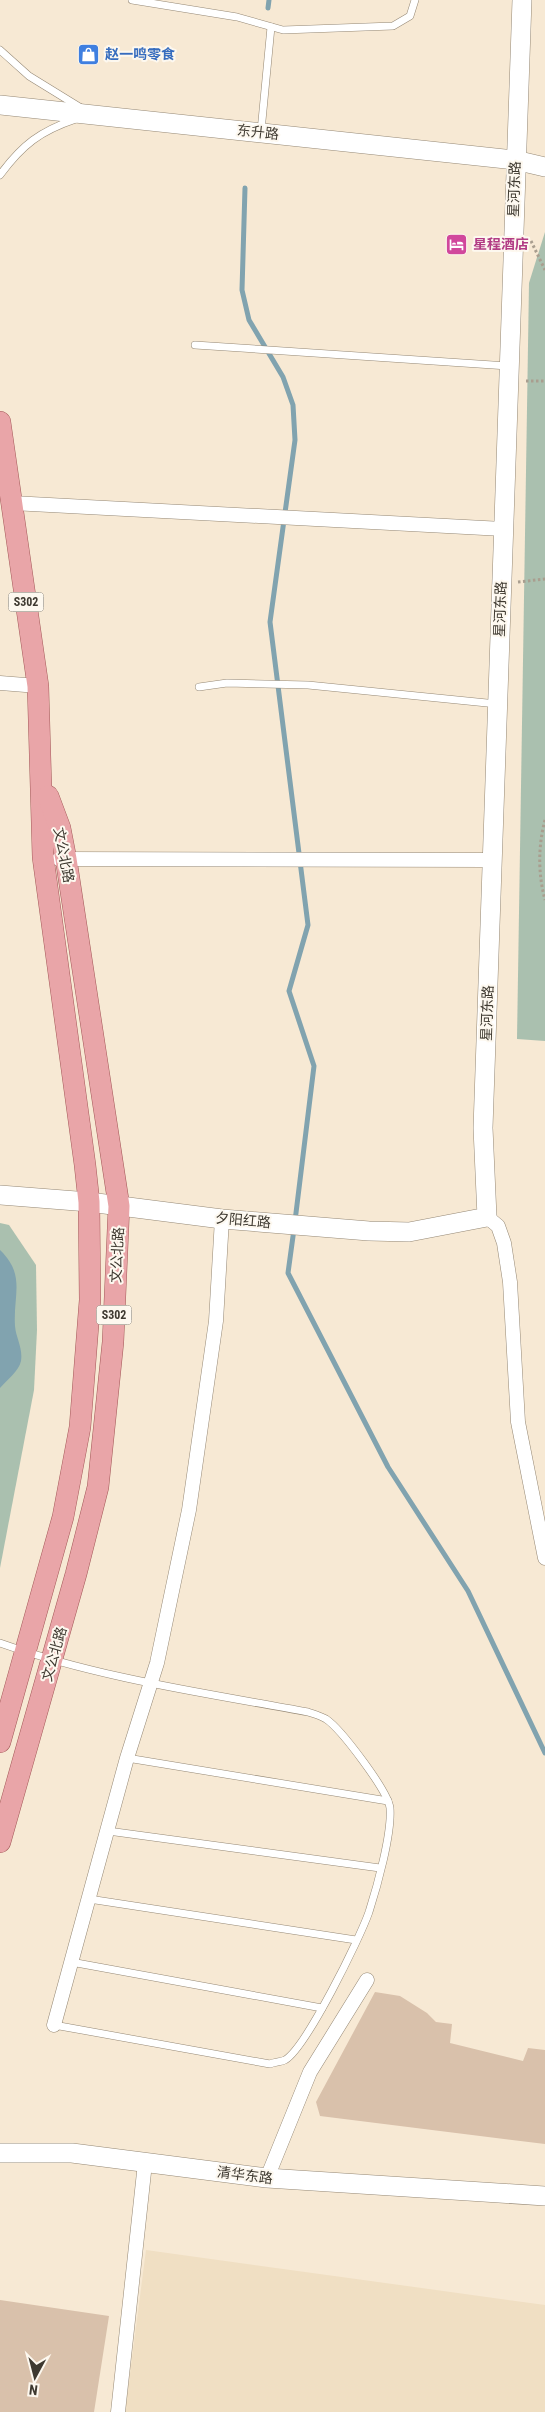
<svg xmlns="http://www.w3.org/2000/svg" width="545" height="2412" viewBox="0 0 545 2412" font-family="'Roboto Condensed','Noto Sans SC',sans-serif">
	<rect width="100%" height="100%" fill="#f7e9d4"/>
	<path fill="#f0dfc3" d="M146 2250 545 2305V2412H125Z"/>
	<g fill="#aac0af">
		<path d="M545 232V1041L517 1039 529 283Z"/>
		<path d="M0 1223 9 1225 36 1265 37 1330 34 1390 0 1568Z"/>
	</g>
	<path fill="#81a3af" d="M0 1250C26 1275 13 1295 15 1326 16 1338 23 1348 21 1361 19 1371 7 1380 0 1388Z"/>
	<g fill="none" stroke-linecap="round" stroke-linejoin="round">
		<g stroke="#81a3af" stroke-width="5">
			<path d="M268 8 269 0"/>
			<path d="M245 188 242 290 249 320 283 377 293 405 295 440 270 622 308 925 289 991 314 1066 295 1221"/>
			<path d="M294 1229 288 1273 388 1467 468 1591 545 1753"/>
		</g>
	</g>
	<g fill="#d9c1ab">
		<path d="M375 1992 400 1996 427 2013 436 2022 452 2024 450 2043 523 2061 528 2048 545 2050V2144L320 2116 316 2102Z"/>
		<path d="M0 2300 109 2316 94 2412H0Z"/>
	</g>
	<g fill="none" stroke-linecap="round" stroke-linejoin="round">
		<defs>
			<g id="lane">
				<path d="M132 0 237 17 283 30 393 26 410 16 415 0"/>
				<path d="M0 50 29 76 81 108"/>
				<path d="M261 131 271 27"/>
				<path d="M0 175C22 145 40 131 76 119"/>
				<path d="M195 345 508 366"/>
				<path d="M199 687 227 683 308 685 497 704"/>
				<path d="M0 1643C99 1678 205 1693 308 1712 314 1714 321 1716 326 1719 341 1729 388 1791 390 1808 392 1834 377 1887 369 1912 360 1938 306 2048 285 2060 281 2062 274 2062 270 2064L54 2025"/>
				<path d="M127 1758 388 1801"/>
				<path d="M108 1831 380 1868"/>
				<path d="M89 1899 356 1940"/>
				<path d="M71 1962 322 2008"/>
			</g>
			<g id="street">
				<path d="M12 503 503 529"/>
				<path d="M0 683 38 686"/>
				<path d="M59 859 492 860"/>
				<path d="M487 1217 498 1226 504 1243 510 1282 518 1422 545 1558"/>
				<path d="M54 2025 127 1758 157 1663 189 1510 216 1321 222 1219"/>
				<path d="M267 2178 310 2072 367 1980"/>
				<path d="M118 2412 145 2163"/>
			</g>
			<g id="secondary">
				<path d="M0 105 515 160 545 167"/>
				<path d="M0 1195 89 1202 222 1219 369 1231 409 1232 487 1217 483 1128 522 0"/>
				<path d="M0 2153H72L267 2178 545 2196"/>
			</g>
			<g id="primary">
				<path d="M0 422 38 686 43 857 85 1165 89 1202 90 1300 80 1427 63 1517 0 1742"/>
				<path d="M0 1842 76 1574 98 1487 113 1342 119 1206 66 859 60 828 48 796"/>
			</g>
		</defs>
		<use href="#lane" stroke="#958875" stroke-width="8"/>
		<use href="#street" stroke="#958875" stroke-width="15"/>
		<use href="#secondary" stroke="#958875" stroke-width="20"/>
		<use href="#primary" stroke="#a35858" stroke-width="22"/>
		<g stroke="#a99e8f" stroke-width="3" stroke-dasharray="2.5 2.5" stroke-linecap="butt">
			<path d="M531 241 545 270"/>
			<path d="M526 381H545"/>
			<path d="M518 582 545 579"/>
			<path d="M545 820C538 846 538 874 545 900"/>
		</g>
		<use href="#lane" stroke="#fff" stroke-width="7"/>
		<use href="#street" stroke="#fff" stroke-width="14"/>
		<use href="#secondary" stroke="#fff" stroke-width="19"/>
		<use href="#primary" stroke="#e9a5a8" stroke-width="21"/>
	</g>
	<defs>
		<symbol id="shop-square" viewBox="-11 -11 22 22"><rect x="-9" y="-9" width="18" height="18" rx="4" fill="#3f7fe0" stroke="#fdf8ef"/><path d="M-5-2.5h2.3a2.7 3.5 0 0 1 5.4 0H5L5.5 6h-11ZM-1.5-2.5h3a1.5 2.3 0 0 0-3 0Z" fill="#fff"/></symbol>
		<symbol id="hotel-square" viewBox="-11 -11 22 22"><rect x="-9" y="-9" width="18" height="18" rx="4" fill="#d1479c" stroke="#fdf8ef"/><path d="M-6-4.5h1.5V1H6V5H4.5V3h-9V5H-6ZM-4 0a1.8 1.8 0 1 1 3.6 0ZM.5 0V-2.5h3Q6-2.5 6 0Z" fill="#fff"/></symbol>
	</defs>
	<g fill-rule="evenodd">
		<use href="#shop-square" x="76" y="42" width="25" height="25"/>
		<use href="#hotel-square" x="444" y="232" width="25" height="25"/>
	</g>
	<g text-anchor="middle" dominant-baseline="central" stroke-width="4" stroke-linejoin="round" paint-order="stroke">
		<g fill="#fdf8ef" stroke="#777269" stroke-width="1">
			<rect x="8.5" y="592.5" width="35" height="19" rx="4"/>
			<rect x="96.5" y="1305.5" width="35" height="19" rx="4"/>
		</g>
		<g font-size="12" font-weight="bold" fill="#3e3930">
			<text x="26" y="602">S302</text>
			<text x="114" y="1315">S302</text>
		</g>
		<g font-size="14" font-weight="bold" fill="#366cbe" stroke="#fdf8ef" text-anchor="start">
			<text x="105" y="54">赵一鸣零食</text>
		</g>
		<g font-size="14" fill="#3e3930" stroke="#fdf8ef">
			<text transform="translate(258 132) rotate(6)">东升路</text>
			<text transform="translate(514 189) rotate(-88)">星河东路</text>
			<text transform="translate(500 609) rotate(-88)">星河东路</text>
			<text transform="translate(64 855) rotate(79)">文公北路</text>
			<text transform="translate(487 1013) rotate(-88)">星河东路</text>
			<text transform="translate(243 1220) rotate(5)">夕阳红路</text>
			<text transform="translate(117 1255) rotate(-87)">文公北路</text>
			<text transform="translate(54 1654) rotate(-74)">文公北路</text>
			<text transform="translate(245 2175) rotate(7)">清华东路</text>
		</g>
		<g font-size="14" font-weight="bold" fill="#b23c85" stroke="#fdf8ef" text-anchor="start">
			<text x="473" y="244">星程酒店</text>
		</g>
	</g>
	<g transform="translate(35 2377) rotate(187)" stroke="#fdf8ef" stroke-width="4" paint-order="stroke">
	<path d="M0-4L9 19L0 12L-9 19Z" fill="#3e3930"/>
	<text y="-8" font-size="14" font-weight="bold" text-anchor="middle" fill="#3e3930">N</text>
	</g>
</svg>
